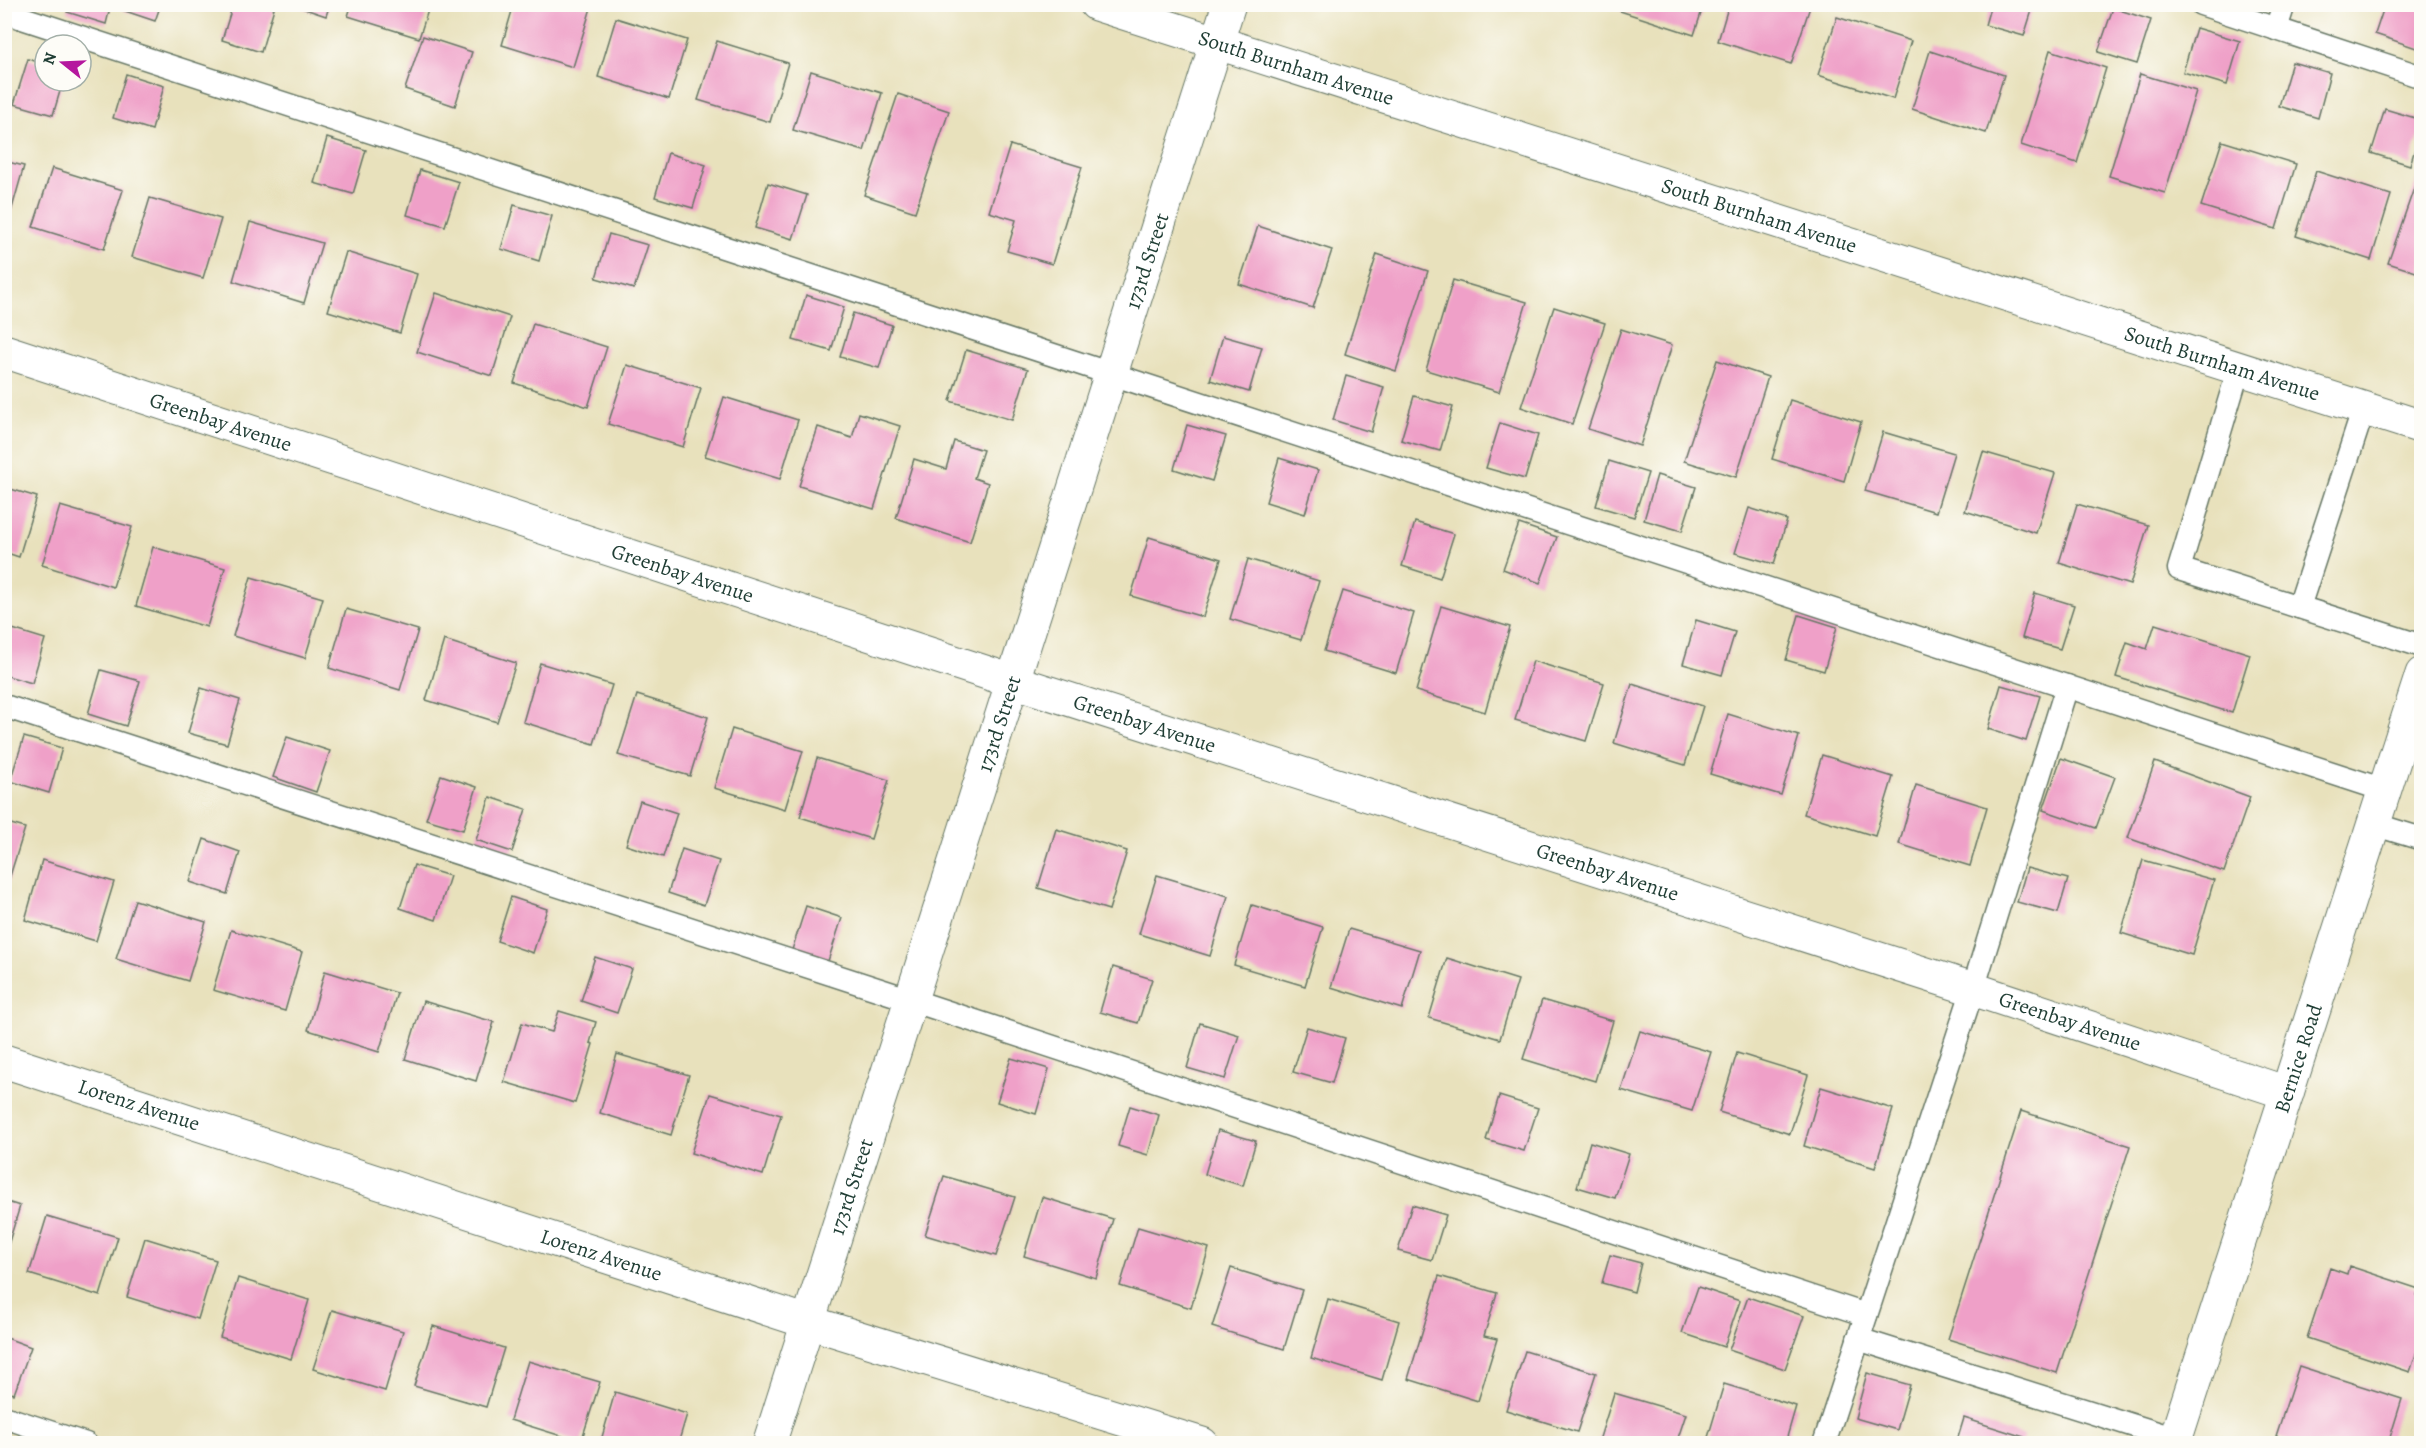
<svg xmlns="http://www.w3.org/2000/svg" width="2426" height="1448" viewBox="0 0 2426 1448" font-family="Alegreya,serif">
	<rect width="100%" height="100%" fill="#fdfcf7"/>
	<filter id="ink" filterUnits="userSpaceOnUse"><feTurbulence type="fractalNoise" baseFrequency=".0167" numOctaves="2"/><feDisplacementMap in="SourceGraphic" scale="12" xChannelSelector="R" yChannelSelector="G"/><feConvolveMatrix kernelMatrix="1 2 1 2 8 2 1 2 1" color-interpolation-filters="sRGB"/></filter>
	<filter id="wash" filterUnits="userSpaceOnUse"><feTurbulence type="fractalNoise" baseFrequency=".008" numOctaves="4" result="noise"/><feDisplacementMap in="SourceGraphic" scale="24" xChannelSelector="R" yChannelSelector="G"/><feGaussianBlur stdDeviation="1.35" result="paint"/><feColorMatrix in="noise" values="0 0 0 0 0 0 0 0 0 0 0 0 0 0 0 0 0 1.4 0 .05"/><feComposite in="paint" operator="in"/></filter>
	<g filter="url(#wash)">
		<rect width="100%" height="100%" fill="#e8e1bc"/>
		<g id="blocks">
			<g fill="#efa0c8">
				<path d="M69 4H111L106 24 67 12Z"/>
				<path d="M123 4H161L155 21 122 10Z"/>
				<path d="M233 4H263L274 8 261 52 222 40Z"/>
				<path d="M290 4H330L326 16Z"/>
				<path d="M352 4H430L419 38 348 16Z"/>
				<path d="M514 4H580L591 8 573 67 502 45Z"/>
				<path d="M1622 4H1704L1694 35 1620 11Z"/>
				<path d="M1729 4H1802L1810 7 1791 64 1718 41Z"/>
				<path d="M1991 4H2034L2024 36 1985 25Z"/>
				<path d="M2385 4H2422V50L2375 34Z"/>
				<path d="M2113 8 2151 20 2137 64 2098 52Z"/>
				<path d="M1837 17 1911 41 1893 99 1818 75Z"/>
				<path d="M616 18 687 40 669 99 598 77Z"/>
				<path d="M2196 28 2240 41 2227 85 2183 72Z"/>
				<path d="M423 36 472 52 455 106 405 89Z"/>
				<path d="M717 41 788 63 770 122 698 100Z"/>
				<path d="M2050 50 2106 68 2077 163 2021 145Z"/>
				<path d="M1930 51 2004 75 1986 133 1912 109Z"/>
				<path d="M28 59 45 64V81H63L53 115 14 104Z"/>
				<path d="M2292 62 2330 73 2318 118 2279 106Z"/>
				<path d="M811 71 882 93 864 151 793 130Z"/>
				<path d="M126 74 164 86 152 130 113 118Z"/>
				<path d="M2140 74 2196 91 2165 193 2109 176Z"/>
				<path d="M898 94 949 111 915 212 864 195Z"/>
				<path d="M2385 109 2422 120V127L2410 165 2371 153Z"/>
				<path d="M327 138 366 150 353 194 314 183Z"/>
				<path d="M2222 141 2296 164 2276 229 2201 206Z"/>
				<path d="M1010 145 1082 167 1052 264 1007 251 1016 220 989 212Z"/>
				<path d="M668 153 706 165 693 208 655 197Z"/>
				<path d="M4 161 24 166 7 226 4 225Z"/>
				<path d="M52 168 123 190 104 249 33 227Z"/>
				<path d="M2421 168H2422V274L2388 263Z"/>
				<path d="M420 170 459 182 445 226 407 215Z"/>
				<path d="M2316 171 2391 195 2371 260 2296 236Z"/>
				<path d="M768 183 807 195 793 239 755 228Z"/>
				<path d="M150 198 221 219 203 278 132 257Z"/>
				<path d="M514 205 552 216 539 261 501 249Z"/>
				<path d="M250 222 322 243 304 303 233 281Z"/>
				<path d="M1258 226 1332 250 1313 308 1239 284Z"/>
				<path d="M609 234 648 245 634 289 596 278Z"/>
				<path d="M346 252 417 274 400 333 328 311Z"/>
				<path d="M1377 254 1428 271 1396 371 1345 354Z"/>
				<path d="M1453 280 1527 302 1499 392 1426 370Z"/>
				<path d="M436 293 510 317 492 376 417 352Z"/>
				<path d="M806 295 844 307 831 351 793 340Z"/>
				<path d="M1554 307 1605 323 1572 424 1521 407Z"/>
				<path d="M853 313 892 325 879 368 840 357Z"/>
				<path d="M533 324 607 347 588 407 514 383Z"/>
				<path d="M1621 329 1672 345 1640 446 1588 429Z"/>
				<path d="M1223 336 1262 347 1249 392 1210 380Z"/>
				<path d="M966 350 1028 369 1012 420 950 401Z"/>
				<path d="M1717 360 1768 377 1736 477 1684 461Z"/>
				<path d="M627 365 701 388 683 447 608 424Z"/>
				<path d="M1346 376 1384 387 1371 432 1333 420Z"/>
				<path d="M1414 396 1453 407 1440 451 1401 440Z"/>
				<path d="M724 397 798 420 780 479 705 456Z"/>
				<path d="M1790 400 1861 422 1844 481 1772 459Z"/>
				<path d="M859 413 900 426 874 509 799 486 818 427 852 438Z"/>
				<path d="M1500 423 1538 435 1525 479 1486 468Z"/>
				<path d="M1187 425 1226 436 1212 481 1174 469Z"/>
				<path d="M1883 432 1954 453 1936 512 1865 491Z"/>
				<path d="M954 441 983 450 974 478 988 483 970 542 896 518 914 459 946 469Z"/>
				<path d="M1983 452 2055 473 2036 533 1965 511Z"/>
				<path d="M1279 458 1318 470 1305 514 1266 502Z"/>
				<path d="M1609 461 1648 473 1634 517 1596 506Z"/>
				<path d="M1657 475 1696 487 1682 531 1644 520Z"/>
				<path d="M4 487 37 497 19 557 4 552Z"/>
				<path d="M2077 504 2148 525 2130 585 2059 563Z"/>
				<path d="M60 506 132 527 113 587 42 565Z"/>
				<path d="M1749 508 1787 520 1774 564 1735 553Z"/>
				<path d="M1415 522 1454 534 1440 578 1402 566Z"/>
				<path d="M1519 524 1557 537 1540 583 1503 569Z"/>
				<path d="M1149 537 1221 559 1203 617 1131 596Z"/>
				<path d="M153 547 225 568 207 627 136 606Z"/>
				<path d="M1248 559 1319 581 1301 640 1230 619Z"/>
				<path d="M251 577 323 598 305 658 233 636Z"/>
				<path d="M1343 591 1414 613 1396 673 1324 651Z"/>
				<path d="M2035 593 2074 605 2060 649 2022 638Z"/>
				<path d="M1441 606 1510 627 1485 712 1416 691Z"/>
				<path d="M346 609 418 630 400 690 329 668Z"/>
				<path d="M1799 615 1837 627 1824 671 1786 660Z"/>
				<path d="M1696 620 1735 632 1722 675 1683 664Z"/>
				<path d="M2155 624 2250 654 2232 713 2116 677 2127 642 2147 649Z"/>
				<path d="M6 627 45 639 32 683 4 675Z"/>
				<path d="M444 640 516 663 497 722 426 700Z"/>
				<path d="M1533 661 1604 683 1586 741 1515 720Z"/>
				<path d="M540 663 612 685 594 744 523 722Z"/>
				<path d="M101 670 140 681 126 726 88 714Z"/>
				<path d="M1632 684 1703 706 1685 765 1614 743Z"/>
				<path d="M2001 685 2040 696 2026 741 1988 729Z"/>
				<path d="M201 688 240 700 227 744 188 733Z"/>
				<path d="M637 695 708 717 690 776 618 755Z"/>
				<path d="M1728 714 1799 736 1781 795 1710 774Z"/>
				<path d="M732 729 803 751 785 809 714 788Z"/>
				<path d="M24 737 62 748 49 793 10 781Z"/>
				<path d="M287 737 330 751 316 792 273 777Z"/>
				<path d="M1822 755 1893 777 1875 836 1804 814Z"/>
				<path d="M817 758 889 780 871 839 800 817Z"/>
				<path d="M2061 758 2115 777 2096 828 2043 810Z"/>
				<path d="M2155 762 2250 797 2224 872 2128 838Z"/>
				<path d="M441 775 477 787 463 830 426 819Z"/>
				<path d="M1916 785 1987 807 1970 866 1899 844Z"/>
				<path d="M490 797 526 809 512 852 476 840Z"/>
				<path d="M640 801 677 813 663 857 626 845Z"/>
				<path d="M4 822 25 828 5 892H4Z"/>
				<path d="M1056 829 1127 851 1109 910 1038 888Z"/>
				<path d="M204 839 240 852 227 894 190 882Z"/>
				<path d="M682 849 719 861 704 905 668 893Z"/>
				<path d="M42 860 114 882 96 941 25 920Z"/>
				<path d="M2143 860 2214 880 2192 955 2121 933Z"/>
				<path d="M414 865 450 876 436 920 400 908Z"/>
				<path d="M2027 868 2068 879 2058 913 2017 902Z"/>
				<path d="M1157 875 1228 896 1210 956 1139 934Z"/>
				<path d="M511 897 547 909 533 953 497 941Z"/>
				<path d="M135 900 206 922 188 981 116 959Z"/>
				<path d="M1252 905 1323 927 1305 986 1234 965Z"/>
				<path d="M806 906 842 918 828 961 792 950Z"/>
				<path d="M1349 929 1420 950 1402 1009 1331 987Z"/>
				<path d="M231 930 302 952 285 1011 213 990Z"/>
				<path d="M595 957 632 969 617 1013 581 1001Z"/>
				<path d="M1447 958 1518 980 1500 1039 1429 1018Z"/>
				<path d="M1113 967 1152 979 1138 1023 1100 1012Z"/>
				<path d="M325 971 397 993 379 1052 308 1030Z"/>
				<path d="M1542 1000 1613 1021 1595 1081 1523 1059Z"/>
				<path d="M423 1001 494 1022 476 1081 405 1059Z"/>
				<path d="M559 1011 596 1022 590 1043 593 1044 575 1103 504 1082 522 1023 552 1032Z"/>
				<path d="M1200 1023 1239 1035 1225 1079 1187 1068Z"/>
				<path d="M1307 1027 1345 1038 1332 1083 1293 1072Z"/>
				<path d="M1640 1031 1711 1052 1692 1111 1621 1090Z"/>
				<path d="M1737 1053 1808 1075 1790 1134 1719 1112Z"/>
				<path d="M617 1054 689 1075 671 1135 600 1113Z"/>
				<path d="M1011 1058 1049 1069 1036 1114 997 1102Z"/>
				<path d="M1821 1087 1893 1109 1875 1168 1804 1146Z"/>
				<path d="M710 1094 781 1115 763 1175 691 1153Z"/>
				<path d="M1499 1096 1538 1108 1524 1151 1486 1140Z"/>
				<path d="M1130 1106 1159 1115 1148 1155 1118 1146Z"/>
				<path d="M2021 1111 2130 1146 2057 1373 1948 1339Z"/>
				<path d="M1218 1130 1256 1141 1243 1186 1205 1174Z"/>
				<path d="M1590 1142 1629 1154 1615 1198 1577 1187Z"/>
				<path d="M944 1176 1015 1197 996 1256 925 1235Z"/>
				<path d="M1042 1197 1113 1219 1096 1278 1024 1256Z"/>
				<path d="M4 1201 20 1206 5 1255H4Z"/>
				<path d="M1412 1205 1446 1215 1432 1260 1398 1251Z"/>
				<path d="M47 1216 118 1237 100 1296 29 1274Z"/>
				<path d="M1138 1227 1209 1248 1191 1308 1120 1286Z"/>
				<path d="M145 1238 216 1260 198 1319 127 1297Z"/>
				<path d="M1610 1255 1641 1263 1634 1292 1602 1283Z"/>
				<path d="M2349 1266 2419 1289 2417 1296 2422 1297V1336L2410 1372 2307 1338 2330 1268 2347 1274Z"/>
				<path d="M1231 1268 1302 1290 1284 1349 1212 1327Z"/>
				<path d="M1439 1276 1497 1293 1484 1336 1497 1339 1478 1401 1408 1379Z"/>
				<path d="M238 1278 309 1300 291 1359 220 1337Z"/>
				<path d="M1698 1287 1740 1301 1724 1347 1682 1333Z"/>
				<path d="M1748 1297 1804 1316 1785 1369 1729 1350Z"/>
				<path d="M1328 1299 1399 1321 1382 1380 1311 1358Z"/>
				<path d="M332 1310 403 1331 385 1391 313 1369Z"/>
				<path d="M433 1326 504 1348 486 1407 414 1386Z"/>
				<path d="M4 1337 31 1347 14 1394 4 1391Z"/>
				<path d="M1525 1351 1596 1373 1577 1432 1506 1410Z"/>
				<path d="M528 1361 600 1382 581 1442 510 1420Z"/>
				<path d="M2299 1366 2402 1399 2388 1444H2292L2293 1441 2276 1436Z"/>
				<path d="M1867 1373 1910 1385 1897 1430 1855 1418Z"/>
				<path d="M1724 1384 1796 1406 1785 1444H1706Z"/>
				<path d="M615 1392 687 1414 678 1444H600Z"/>
				<path d="M1614 1393 1686 1414 1676 1444H1598Z"/>
				<path d="M1964 1418 2024 1437 2022 1444H1956Z"/>
			</g>
		</g>
	</g>
	<g filter="url(#ink)">
		<use href="#blocks" fill-opacity="0" stroke="#657664" stroke-width="1.5"/>
		<g fill="none" stroke-linecap="round" stroke-linejoin="round">
			<defs>
				<g id="service">
					<path d="M2201 4 2422 77"/>
					<path d="M4 12 2384 790"/>
					<path d="M2276 29 2284 4"/>
					<path d="M2239 368 2179 569 2422 646"/>
					<path d="M2299 607 2364 408"/>
					<path d="M4 706 911 1000 1866 1315"/>
					<path d="M2373 824 2422 839"/>
					<path d="M1858 1339 2176 1439"/>
					<path d="M4 1417 86 1444"/>
					<path d="M1824 1444 1973 989 2067 686"/>
				</g>
				<g id="minor">
					<path id="s1" d="M4 351 1012 681 1973 989 2287 1093"/>
					<path id="s2" d="M4 1061 808 1322 1202 1444"/>
					<path id="s3" d="M769 1444 1229 4"/>
				</g>
				<g id="tertiary">
					<path id="s4" d="M2174 1444 2422 674"/>
				</g>
				<g id="secondary">
					<path id="s5" d="M1096 4 2422 427"/>
				</g>
			</defs>
			<use href="#service" stroke="#657664" stroke-width="25"/>
			<use href="#minor" stroke="#657664" stroke-width="35"/>
			<use href="#tertiary" stroke="#657664" stroke-width="35"/>
			<use href="#secondary" stroke="#657664" stroke-width="35"/>
			<use href="#service" stroke="#fff" stroke-width="22"/>
			<use href="#minor" stroke="#fff" stroke-width="33"/>
			<use href="#tertiary" stroke="#fff" stroke-width="33"/>
			<use href="#secondary" stroke="#fff" stroke-width="33"/>
		</g>
	</g>
	<g text-anchor="middle" dominant-baseline="central" stroke-width="4.5" stroke-linejoin="round" paint-order="stroke">
		<g font-size="21" fill="#1f3d34" stroke="#fdfcf7">
			<text stroke="none"><textPath href="#s5" startOffset="210">South Burnham Avenue</textPath></text>
			<text stroke="none"><textPath href="#s5" startOffset="696">South Burnham Avenue</textPath></text>
			<text stroke="none"><textPath href="#s3" startOffset="1242">173rd Street</textPath></text>
			<text stroke="none"><textPath href="#s5" startOffset="1182">South Burnham Avenue</textPath></text>
			<text stroke="none"><textPath href="#s1" startOffset="228">Greenbay Avenue</textPath></text>
			<text stroke="none"><textPath href="#s1" startOffset="714">Greenbay Avenue</textPath></text>
			<text stroke="none"><textPath href="#s3" startOffset="756">173rd Street</textPath></text>
			<text stroke="none"><textPath href="#s1" startOffset="1200">Greenbay Avenue</textPath></text>
			<text stroke="none"><textPath href="#s1" startOffset="1686">Greenbay Avenue</textPath></text>
			<text stroke="none"><textPath href="#s1" startOffset="2172">Greenbay Avenue</textPath></text>
			<text stroke="none"><textPath href="#s4" startOffset="405">Bernice Road</textPath></text>
			<text stroke="none"><textPath href="#s2" startOffset="142">Lorenz Avenue</textPath></text>
			<text stroke="none"><textPath href="#s3" startOffset="270">173rd Street</textPath></text>
			<text stroke="none"><textPath href="#s2" startOffset="628">Lorenz Avenue</textPath></text>
		</g>
	</g>
	<rect width="2426" height="1448" fill="none" stroke="#fdfcf7" stroke-width="24"/>
	<g transform="translate(63 63) rotate(288)"><circle r="28" fill="#fdfcf7" stroke="#a4b0a9" stroke-width="1.5"/>
	<path d="M0-4.5L10 22L0 15L-10 22Z" fill="#b5179e"/>
	<text y="-9" font-size="16" font-weight="bold" text-anchor="middle" fill="#1f3d34">N</text>
	</g>
</svg>
